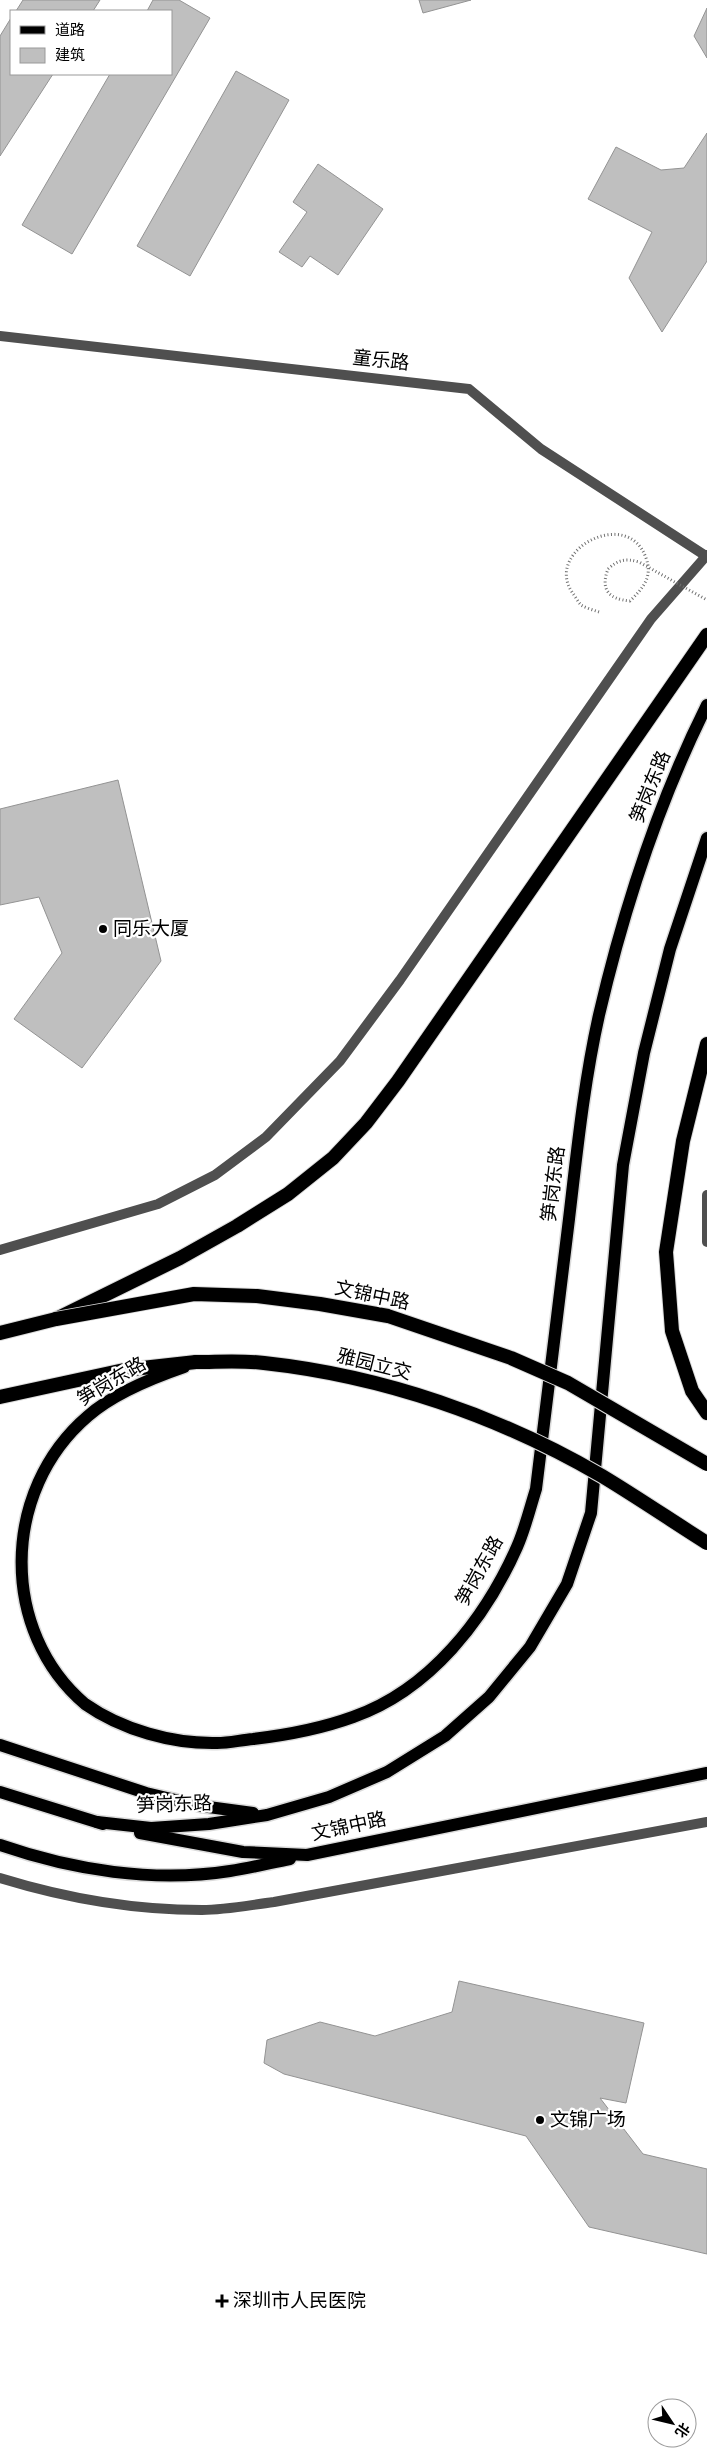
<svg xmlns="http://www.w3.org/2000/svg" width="707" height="2458" viewBox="0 0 707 2458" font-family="'Alegreya Sans','Noto Sans SC',sans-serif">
	<rect width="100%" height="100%" fill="#fff"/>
	<g fill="#bfbfbf" stroke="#939393">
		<path d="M23 0H100L93 11H16Z"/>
		<path d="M153 0H179L210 18 72 254 22 225 110 74H171V11H147Z"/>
		<path d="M419 0H471L423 13Z"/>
		<path d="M707 8V58L694 36Z"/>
		<path d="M11 18V74H53L0 156V36Z"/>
		<path d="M236 71 289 100 190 276 137 246Z"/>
		<path d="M707 133V261L662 332 629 278 652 232 588 199 616 147 661 170 684 168Z"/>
		<path d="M318 164 383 209 338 275 310 256 302 267 279 252 307 212 293 202Z"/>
		<path d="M118 780 161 961 82 1068 14 1019 62 953 39 897 0 905V809Z"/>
		<path d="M459 1981 644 2023 626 2103 600 2098 643 2154 707 2169V2254L589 2227 526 2136 284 2074 264 2063 267 2040 320 2022 375 2036 452 2012Z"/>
	</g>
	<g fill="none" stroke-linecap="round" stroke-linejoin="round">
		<defs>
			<g id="primary">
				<path d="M184 1367C152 1378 114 1393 88 1416 0 1491 0 1632 85 1704 122 1730 173 1744 217 1743 229 1743 241 1740 253 1739 287 1735 320 1729 353 1717 430 1690 485 1619 517 1547 525 1529 530 1508 536 1489 547 1399 558 1309 569 1219 577 1151 584 1082 599 1015 624 908 658 803 707 705"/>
				<path d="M0 1745 146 1793 201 1806 253 1813"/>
				<path d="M0 1792 103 1824"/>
				<path d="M97 1822 151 1828 209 1824 267 1815 329 1797 387 1772 445 1736 489 1697 530 1647 567 1584 591 1513 623 1165 644 1053 670 949 707 838"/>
				<path d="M140 1833 243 1852 307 1855 707 1773"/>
				<path d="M0 1845C72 1870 154 1883 230 1871 250 1868 270 1863 290 1859"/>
			</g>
			<g id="trunk">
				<path d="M707 1044 683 1141 666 1252 672 1331 692 1391 707 1413"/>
				<path d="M0 1333 56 1319 180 1258 237 1226 288 1194 333 1158 366 1123 398 1081 707 635"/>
				<path d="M0 1397 124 1370 196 1362"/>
			</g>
		</defs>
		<use href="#primary" stroke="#dbdbdb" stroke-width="15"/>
		<use href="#trunk" stroke="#dbdbdb" stroke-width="16"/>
		<path stroke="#717171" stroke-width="3" stroke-dasharray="1 2.5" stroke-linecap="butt" d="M599 612C593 610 586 608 581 605 578 602 575 596 572 592 544 550 628 506 646 558 653 577 643 588 630 601 609 599 600 590 608 569"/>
		<g stroke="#4f4f4f" stroke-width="10">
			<path d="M0 336 469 389 541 449 706 556"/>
			<path d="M707 1195V1242"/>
			<path d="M0 1250 158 1204 215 1175 266 1137 340 1061 400 980 651 619 707 555"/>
			<path d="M0 1878C65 1898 134 1910 202 1910 226 1910 250 1905 274 1902L707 1822"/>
		</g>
		<use href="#primary" stroke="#000" stroke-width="12"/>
		<use href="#trunk" stroke="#000" stroke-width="14"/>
		<defs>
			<g id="trunk-bridge">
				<path d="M56 1319 194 1294 257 1296 320 1304 388 1316 511 1358 568 1383 707 1464"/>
				<path d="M196 1362C218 1362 241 1360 264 1363 383 1376 499 1416 602 1476 637 1497 672 1521 707 1543"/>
			</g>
		</defs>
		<use href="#trunk-bridge" stroke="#dbdbdb" stroke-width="16" stroke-linecap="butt"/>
		<path stroke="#717171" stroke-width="3" stroke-dasharray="1 2.5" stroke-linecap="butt" d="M608 569C618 560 625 558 639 562L707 600"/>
		<use href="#trunk-bridge" stroke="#000" stroke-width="14"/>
	</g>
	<g fill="#000" stroke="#fff" stroke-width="2">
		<circle cx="103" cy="929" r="5"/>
		<circle cx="540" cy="2120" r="5"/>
		<path d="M219.5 2293.5h5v5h5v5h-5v5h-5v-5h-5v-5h5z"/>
	</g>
	<g text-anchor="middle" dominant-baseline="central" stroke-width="4.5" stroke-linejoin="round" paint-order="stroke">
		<g font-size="19" fill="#000" stroke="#fff">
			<text transform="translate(381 361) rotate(6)">童乐路</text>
			<text transform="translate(651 787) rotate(-68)">笋岗东路</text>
			<text transform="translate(554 1184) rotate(-83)">笋岗东路</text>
			<text transform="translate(372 1296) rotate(12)">文锦中路</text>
			<text transform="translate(374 1365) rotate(14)">雅园立交</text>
			<text transform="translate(112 1382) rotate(-31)">笋岗东路</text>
			<text transform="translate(480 1571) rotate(-61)">笋岗东路</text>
			<text transform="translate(174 1805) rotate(-2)">笋岗东路</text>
			<text transform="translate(349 1827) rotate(-12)">文锦中路</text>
		</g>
		<g font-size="19" fill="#000" stroke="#fff" text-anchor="start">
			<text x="113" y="929">同乐大厦</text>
			<text x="550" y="2120">文锦广场</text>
			<text x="233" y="2301">深圳市人民医院</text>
		</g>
	</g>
	<rect x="10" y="10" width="162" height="65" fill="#ffffff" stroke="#999999"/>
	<rect x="20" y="26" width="25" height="8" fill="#000000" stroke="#999999"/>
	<text x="55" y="35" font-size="15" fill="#000000">道路</text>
	<rect x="20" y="48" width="25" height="15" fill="#bfbfbf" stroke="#999999"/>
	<text x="55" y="60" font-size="15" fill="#000000">建筑</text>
	<g transform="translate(672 2423) rotate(125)"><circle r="24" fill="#ffffff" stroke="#999999"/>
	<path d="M0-4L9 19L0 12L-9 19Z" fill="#000000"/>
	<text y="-8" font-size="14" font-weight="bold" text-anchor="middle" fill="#000000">北</text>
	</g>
</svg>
